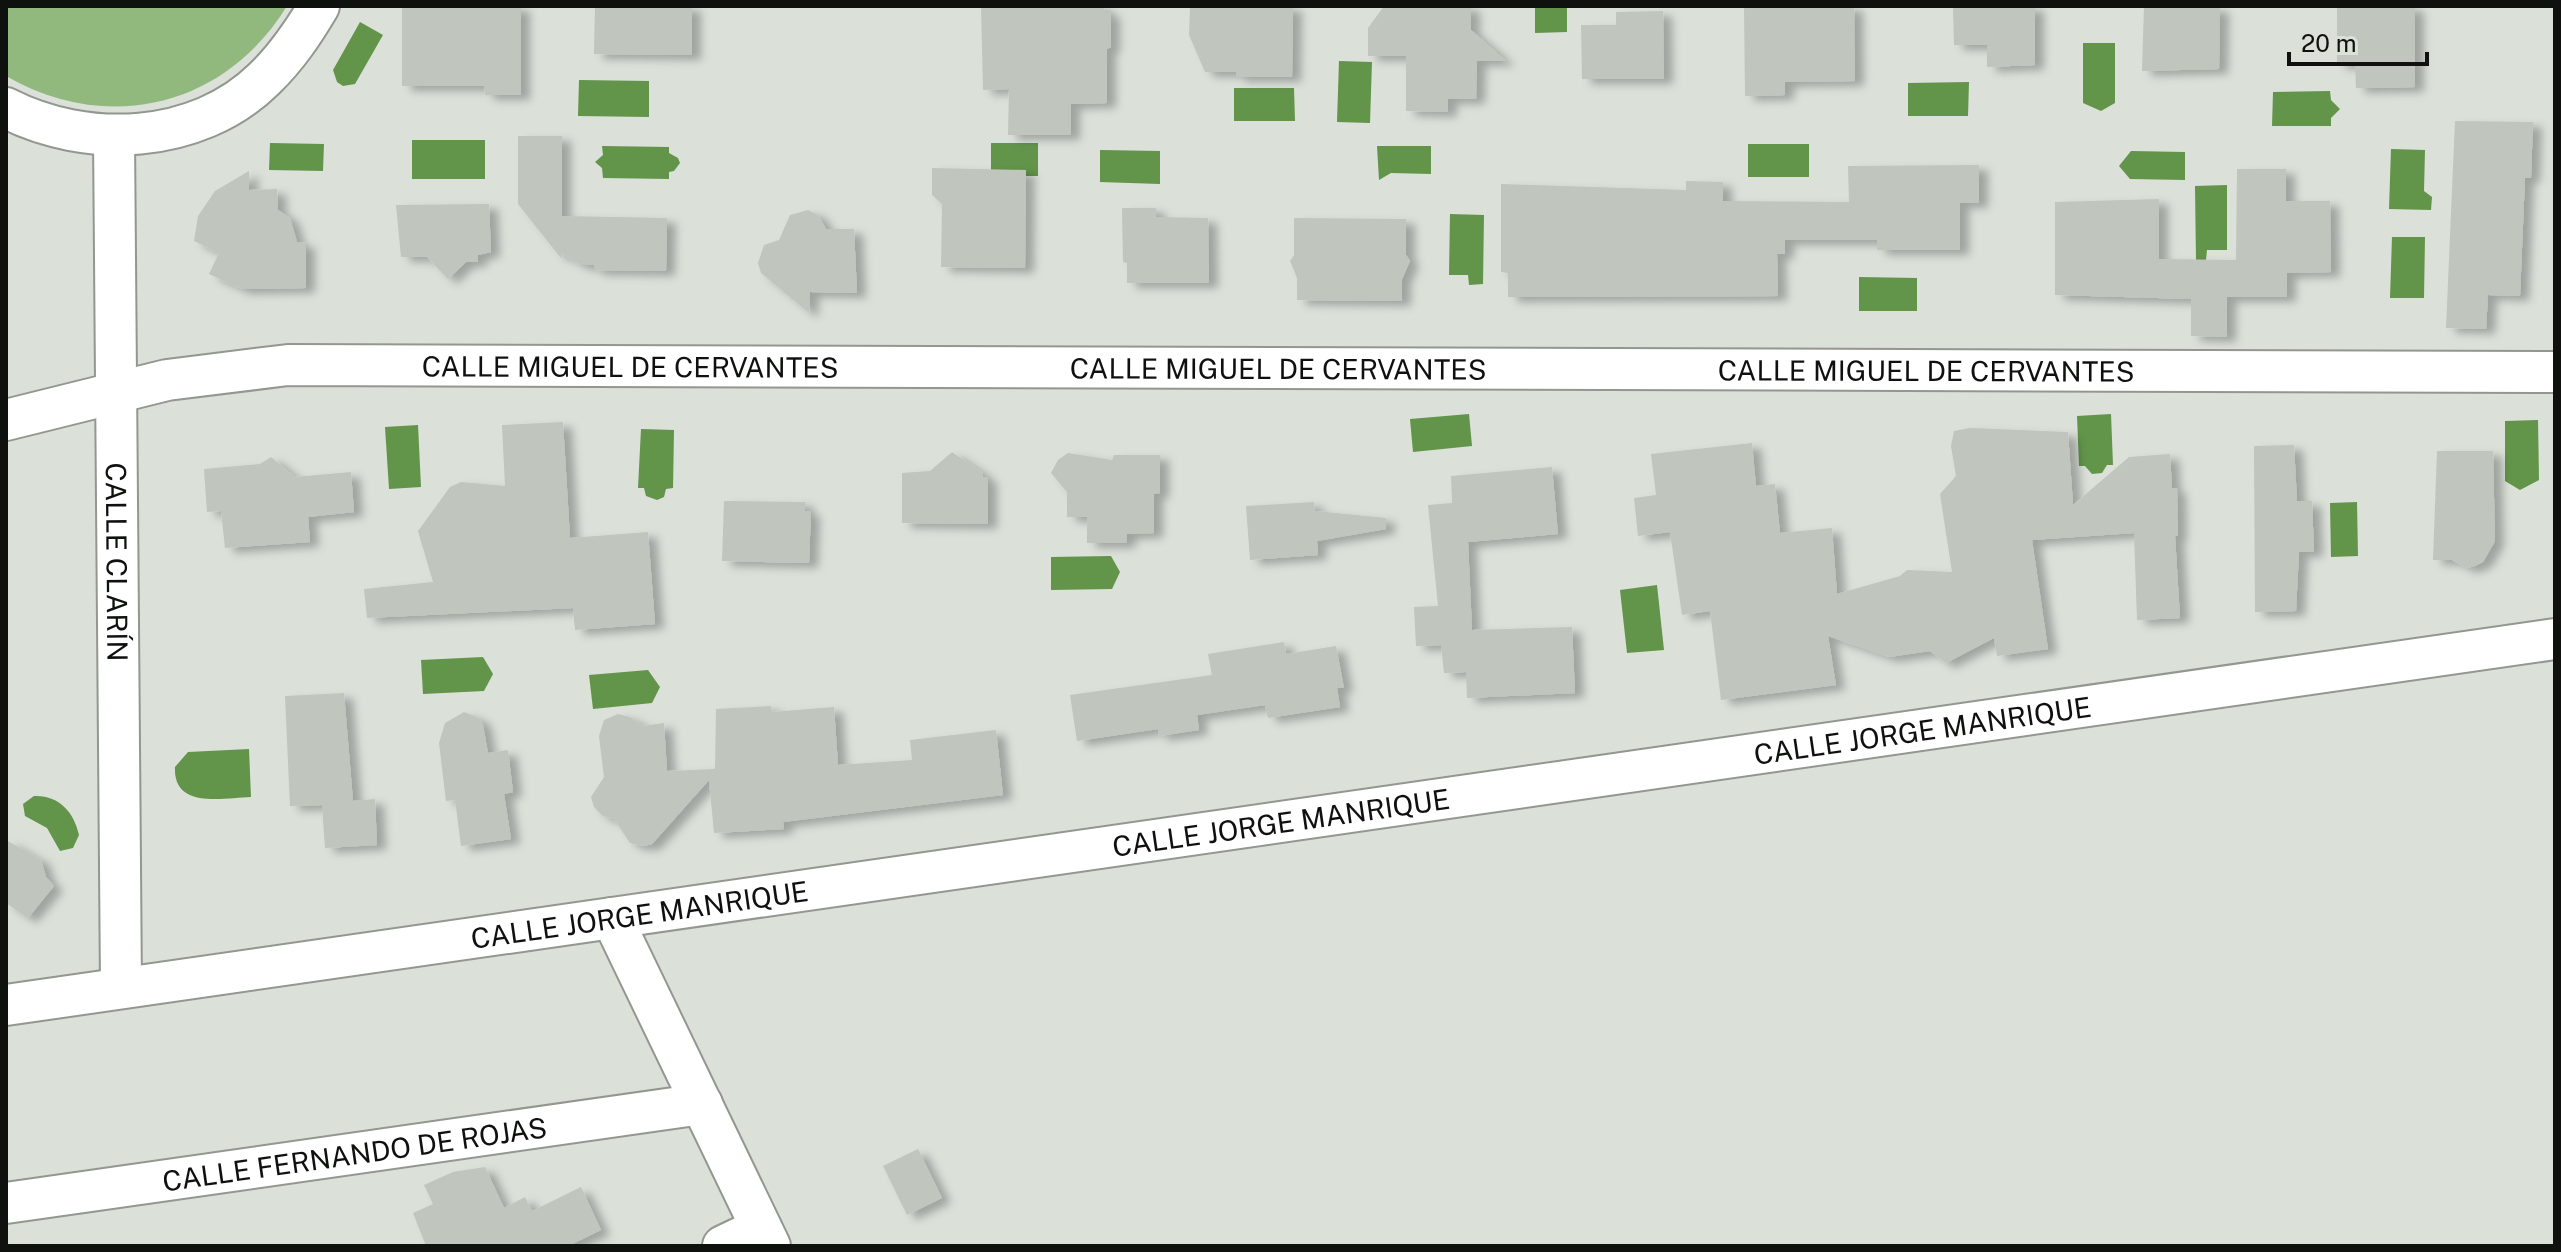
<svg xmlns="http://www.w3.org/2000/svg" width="2561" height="1252" viewBox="0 0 2561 1252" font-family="'Public Sans',sans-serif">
	<defs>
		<filter id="shadow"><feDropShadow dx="9" dy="5" stdDeviation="4" flood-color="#0004"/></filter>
	</defs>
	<rect width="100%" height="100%" fill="#dbe0d9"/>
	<path fill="#91b97e" d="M6 6H287C225 107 108 135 6 76Z"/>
	<g fill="#62944a">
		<path d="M1535 6H1567V32L1535 33Z"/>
		<path d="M360 22 383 35 355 84 343 86 337 82 333 70Z"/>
		<path d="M2083 43H2115V103L2101 111 2083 103Z"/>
		<path d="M1339 61 1372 62 1370 123 1337 122Z"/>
		<path d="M579 80 649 81V117L578 116Z"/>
		<path d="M1969 82 1968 116H1908V83Z"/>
		<path d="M1234 88H1294L1295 121H1234Z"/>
		<path d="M2330 91 2331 100 2340 109 2331 118V126H2272L2273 92Z"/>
		<rect x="412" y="140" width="73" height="39"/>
		<path d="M270 143 324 144 323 171 269 170Z"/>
		<rect x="991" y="143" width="47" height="33"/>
		<rect x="1748" y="144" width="61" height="33"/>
		<path d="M602 146 669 147V153L678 158 680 163 674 171 669 172V179L603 178 602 168 595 162 603 155Z"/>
		<path d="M1377 146H1431V174L1391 173 1379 180Z"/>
		<path d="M2391 149 2425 150 2424 191 2432 197 2431 210 2389 209Z"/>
		<path d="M1100 150 1160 151V184L1100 182Z"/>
		<path d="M2131 151 2185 152V180L2130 179 2119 166Z"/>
		<path d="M2227 185V250H2207L2206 260 2196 261 2195 186Z"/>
		<path d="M1450 214 1484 215 1483 284 1469 285 1468 275H1449Z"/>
		<path d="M2392 237H2425L2424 298H2390Z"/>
		<path d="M1859 277 1917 278V311H1859Z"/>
		<path d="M1469 414 1472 446 1413 452 1410 419Z"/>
		<path d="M2111 414 2113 465H2107L2102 473 2092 474 2085 466H2079L2077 416Z"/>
		<path d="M2538 420 2539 480 2520 490 2505 481V421Z"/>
		<path d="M418 425 421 487 389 489 385 427Z"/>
		<path d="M641 429 674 430 673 488 666 489 664 497 657 500 646 496 644 488H638Z"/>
		<path d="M2357 502 2358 556 2331 557 2330 503Z"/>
		<path d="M1111 556 1120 572 1112 589 1051 590V557Z"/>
		<path d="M1657 585 1664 650 1627 653 1620 590Z"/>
		<path d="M483 657 493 674 484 691 423 694 421 660Z"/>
		<path d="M648 670 660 687 652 703 593 709 589 675Z"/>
		<path d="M249 749 251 797C222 798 173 809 175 767L188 752Z"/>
		<path d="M34 796C59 795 74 812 79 835L73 848 60 851 47 828 25 816 23 804Z"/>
	</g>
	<g fill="#c0c5be" filter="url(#shadow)">
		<path d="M402 6H521V95H485L484 86H402Z"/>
		<path d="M595 6H692V55L594 54Z"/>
		<path d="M981 6H1104L1105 12H1111V47L1107 49V103L1071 104V135H1008L1009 89 983 90Z"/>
		<path d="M1190 6H1293L1292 77H1236V72H1205L1189 35Z"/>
		<path d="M1384 6H1471V30L1506 61H1477L1476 99H1448V112L1406 111V56H1368V28Z"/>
		<path d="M1744 6H1854L1855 81 1785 82V95L1745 96Z"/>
		<path d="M1953 6H2035V65L1987 67V45H1954Z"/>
		<path d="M2144 6 2220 7 2219 69 2142 71Z"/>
		<path d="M2337 6H2415V87L2356 88 2355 64H2337Z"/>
		<path d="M1663 11 1664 79H1582L1581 25H1616V12Z"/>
		<path d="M2455 121 2533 122 2531 178H2525L2520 296 2488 295 2486 329 2446 328Z"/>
		<path d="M518 136H562V216L667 218 666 271 594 270V265H581L561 253V258L518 204Z"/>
		<path d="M1979 165V203H1960V250H1877V240H1785V254H1777L1778 296 1508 297V273L1501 272V184L1686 190V181L1723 182V201L1849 202 1848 166Z"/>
		<path d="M932 168 1026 170 1025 268 941 267 942 204 932 195Z"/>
		<path d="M2237 169H2286V201H2330L2331 272 2287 273V297H2227V337L2191 336V299L2055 295V202L2159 199V259L2236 260Z"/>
		<path d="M249 171V190L277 189 278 210 290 218 297 242 306 243V288L242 289 209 274 219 253 194 241 198 216 215 191Z"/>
		<path d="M489 204 491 252 478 255V262H466L448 279 427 257H401L396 205Z"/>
		<path d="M1122 208H1156V217L1208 218 1209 283H1127V263L1123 262Z"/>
		<path d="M808 210 818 215 826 229H854L857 293 810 292 809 313 761 273 758 263 764 245 779 240 790 215Z"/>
		<path d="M1294 218 1406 219V255L1410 261 1402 279V301L1297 300V278L1290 261 1294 255Z"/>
		<path d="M563 422 570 538 648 532 655 624 575 630 573 608 367 618 364 589 433 582 418 531 450 487 461 482 505 486 502 425Z"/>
		<path d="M1970 428 2068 432 2073 505 2129 457 2170 454 2172 488H2177L2178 536H2175L2180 618 2137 620 2134 533 2032 540 2048 649 1997 656 1994 638 1946 663 1930 651 1889 657 1828 636 1836 685 1721 700 1710 611 1682 615 1670 532 1638 536 1634 498 1656 495 1651 454 1752 443 1756 486 1775 484 1780 533 1832 528 1837 594 1900 576 1907 570 1952 572 1940 494 1956 476 1951 446 1954 431Z"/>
		<path d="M2294 445 2297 501H2312L2314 552H2299L2296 611 2255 612 2254 446Z"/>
		<path d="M2437 451H2493L2495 541 2483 562 2475 566 2467 568 2452 560H2433Z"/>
		<path d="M952 452 983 473V477H988V524L902 523V473L930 471Z"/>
		<path d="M1068 453 1112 460 1114 455H1160V493L1154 494V533L1127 534 1126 543H1087V517H1067V492L1051 473 1058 460Z"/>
		<path d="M271 457 295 477 351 472 354 512 308 517 310 542 225 548 221 511 207 512 204 469 260 464Z"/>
		<path d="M1552 467 1558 534 1468 542 1472 630 1572 627 1575 693 1467 698 1466 672 1444 673 1441 645 1416 646 1414 607 1438 606 1428 505 1452 503 1451 476Z"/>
		<path d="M724 501 805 502V511H811L809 563 722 561Z"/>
		<path d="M1314 502 1315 511 1386 518V529L1317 541 1318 555 1250 560 1246 506Z"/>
		<path d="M1284 642 1286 654 1336 646 1344 688H1337L1340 707 1268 718 1265 705 1197 715 1199 730 1159 736 1158 729 1077 741 1070 695 1212 675 1208 654Z"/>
		<path d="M344 693 353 801 375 799 377 845 325 848 322 805 290 806 285 696Z"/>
		<path d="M771 706 772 712 834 707 838 765 912 760 910 740 996 730 1003 795 783 822 784 829 714 833 709 780 652 844 644 846 630 843 614 819 603 816 594 807 591 797 604 777 599 736 604 720 618 714 630 717 643 726 664 723 667 771 715 769 716 709Z"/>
		<path d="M464 712 479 718 483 725 488 753 508 750 513 792 504 794 511 839 461 846 455 800 446 801 439 743 445 723Z"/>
		<path d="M6 840 41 860 46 877 54 886 28 918 6 903Z"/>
		<path d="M918 1149 942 1198 907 1215 883 1166Z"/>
		<path d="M485 1167 504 1208 525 1197 532 1211 581 1187 601 1230 568 1246H426L413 1213 433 1204 424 1185 453 1172Z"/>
	</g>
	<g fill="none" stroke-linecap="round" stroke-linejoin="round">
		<defs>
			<g id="minor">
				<path d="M6 108C86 149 197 145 264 79 287 57 303 33 319 6"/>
				<path id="s1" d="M114 136 121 988"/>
				<path id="s2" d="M6 420 167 380 288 365 2555 372"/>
				<path d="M612 918 770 1246"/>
				<path id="s3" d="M6 1005 2555 639"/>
				<path id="s4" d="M6 1203 702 1104"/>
				<path d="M723 1246 761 1228"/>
			</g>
		</defs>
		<use href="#minor" stroke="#929790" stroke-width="44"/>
		<use href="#minor" stroke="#fff" stroke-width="40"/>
	</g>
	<g text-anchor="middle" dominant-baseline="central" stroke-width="6" stroke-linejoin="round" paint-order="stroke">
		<g font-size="28" fill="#0f110f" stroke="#dbe0d9">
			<text stroke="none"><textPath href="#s2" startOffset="630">CALLE MIGUEL DE CERVANTES</textPath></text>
			<text stroke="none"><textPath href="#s2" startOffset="1278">CALLE MIGUEL DE CERVANTES</textPath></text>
			<text stroke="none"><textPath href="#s2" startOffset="1926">CALLE MIGUEL DE CERVANTES</textPath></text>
			<text stroke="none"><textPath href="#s1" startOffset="426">CALLE CLARÍN</textPath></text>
			<text stroke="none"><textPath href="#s3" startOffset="1936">CALLE JORGE MANRIQUE</textPath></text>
			<text stroke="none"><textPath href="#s3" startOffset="1288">CALLE JORGE MANRIQUE</textPath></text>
			<text stroke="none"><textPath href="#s3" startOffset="640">CALLE JORGE MANRIQUE</textPath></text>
			<text stroke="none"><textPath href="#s4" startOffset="352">CALLE FERNANDO DE ROJAS</textPath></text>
		</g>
	</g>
	<rect width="2561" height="1252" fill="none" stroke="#0f110f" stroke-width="16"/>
	<path d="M2289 52v12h138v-12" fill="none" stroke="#0f110f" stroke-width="4"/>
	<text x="2301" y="52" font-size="24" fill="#0f110f" stroke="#dbe0d9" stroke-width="6" paint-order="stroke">20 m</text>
</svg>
